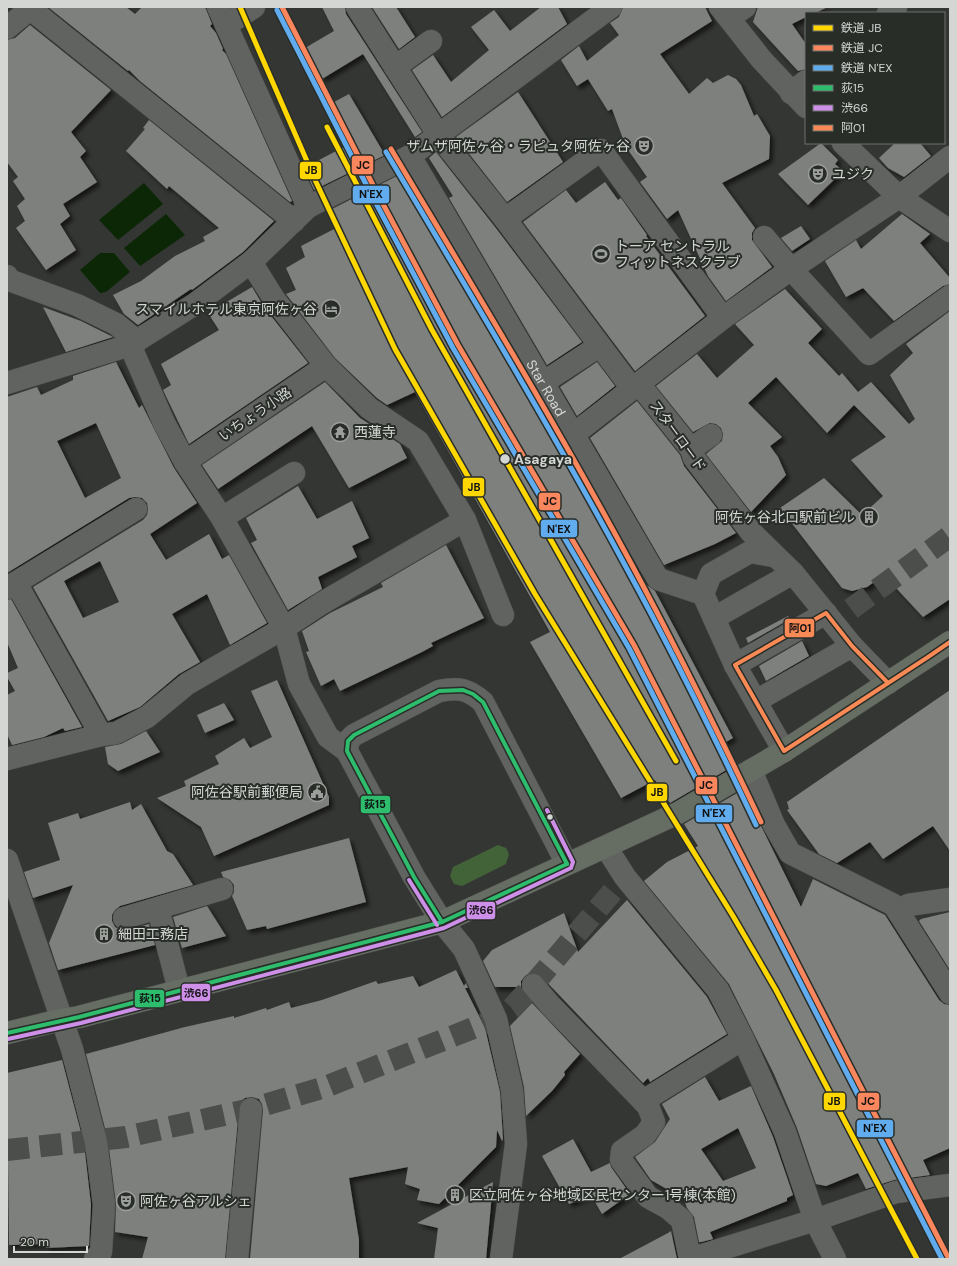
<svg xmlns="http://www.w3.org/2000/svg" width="957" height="1266" viewBox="0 0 957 1266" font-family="'DM Sans','Noto Sans JP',sans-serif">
	<defs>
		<filter id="shadow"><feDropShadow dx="3.5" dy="3.5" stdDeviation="2" flood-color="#0009"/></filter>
	</defs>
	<rect width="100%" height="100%" fill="#343633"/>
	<path fill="#426337" d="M498 845 506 848 509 854 506 864 462 886 454 884 450 876 453 867Z"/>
	<g fill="#0b2705">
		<path d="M144 183 163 204 118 240 99 220Z"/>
		<path d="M166 214 185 235 140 266 124 248Z"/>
		<path d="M100 253H114L130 272 106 292 100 293 80 270Z"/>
	</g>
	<g fill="#7e807d" fill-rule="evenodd" filter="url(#shadow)">
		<path d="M48 7H126L135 14 142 7H205L212 24 210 26 216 33 223 49 222 50 226 54 292 201 290 202 140 81 129 70 128 71Z"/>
		<path d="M322 7H345L346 14 422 132 415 137 363 54 322 79 305 48 334 31Z"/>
		<path d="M372 7H396L415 37 399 49Z"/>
		<path d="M541 7H558L567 24 442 117 412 70 433 55 451 82 489 50 471 27 494 10 510 31Z"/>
		<path d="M623 7H705L712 21 660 54 689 94 707 78 713 83 728 75 736 79 741 85 754 116 757 114 770 136 769 159 722 183 755 228 752 233V240L772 267 726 301 708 276 678 210 667 219 640 182 647 177 626 147 612 109 608 111 588 79 577 86 561 60 579 46 587 61 619 35 610 23 619 17Z"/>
		<path d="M758 7H828L815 13H806V17L792 24 806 44V69L798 71 753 22Z"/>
		<path d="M30 25 111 90 71 132 86 151 80 157 97 182 63 204 70 216 60 224 76 250 46 270 16 228 25 221 17 206 25 199 13 181 18 177 7 162V40L15 38Z"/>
		<path d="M518 92 563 162 507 202 456 137Z"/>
		<path d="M349 94 385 155 314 190 304 168 355 141 334 102Z"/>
		<path d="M149 120 274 221 243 252 192 290 191 289 138 325 124 314 113 295 141 281 175 256 205 241 203 237 219 228 169 186 167 189 126 151 145 129 143 128Z"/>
		<path d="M821 143 838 160 835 164 843 171 808 205 778 174Z"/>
		<path d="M895 143H920L931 156 904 177 888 168 879 158Z"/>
		<path d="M436 152 495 227 582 342 547 365 449 198 453 196 429 158Z"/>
		<path d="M397 176 419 213 427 209 647 585 655 591 733 738 717 747 728 769 670 803 655 780 621 798 530 642 550 632 415 392 387 405 377 398 335 358 286 294 296 290 286 268 305 257 301 246 340 226 332 209Z"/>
		<path d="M605 182 618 200 621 198 647 235 646 236 705 316 635 371 523 222 566 190 576 203Z"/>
		<path d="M902 214 930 234 920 243 950 278V284L943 286 894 321 863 288 846 297 825 261 856 240 861 249Z"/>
		<path d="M801 226 810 239 792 251 781 238Z"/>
		<path d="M252 287 264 307 308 363 189 444 163 390 171 385 161 364 219 330 208 313Z"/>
		<path d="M785 289 822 329 808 343 839 376 842 373 858 392 871 382 909 424 915 419 890 375 913 353 906 344 950 311V599L923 617 884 575 867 587 852 591 842 588 780 508 824 478 862 515 883 496 851 460 886 437 854 405 827 433 776 377 748 403 782 437 770 446 778 457 786 475 751 512 706 454 722 441 723 434 721 428 716 424 710 423 693 432 656 386 697 354 717 378 754 345 735 324Z"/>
		<path d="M43 307 81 321 113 337 66 352Z"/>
		<path d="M116 362 139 408 142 405 174 468 197 503 150 534 166 560 209 534 222 559 229 555 267 623 230 645 207 594 172 614 200 662 179 674 140 707 108 721 33 587 143 520 147 515 148 509 147 503 142 498 135 497 129 498 7 573V397L37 387 41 395 73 380V376ZM96 423 121 478 85 498 57 441ZM100 561 119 602 83 618 64 581Z"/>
		<path d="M597 362 615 386 577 416 560 387Z"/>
		<path d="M325 382 360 418 400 444 407 458 349 488 312 426 218 489 202 465Z"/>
		<path d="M637 401 680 455 684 466 736 533 715 544 664 565 590 438Z"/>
		<path d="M298 486 317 519 352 501 369 538 352 546 357 557 318 577 322 589 288 610 251 543 257 540 246 518Z"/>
		<path d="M446 545 484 618 431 643 433 646 422 652 340 691 334 679 321 686 306 652 309 651 302 631 330 613 383 587 381 583Z"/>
		<path d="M11 599 82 727 65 731 63 728 44 737 12 745 7 734V695L15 691 7 677V673L18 668 7 642V600Z"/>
		<path d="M788 616 790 619 748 643 746 638Z"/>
		<path d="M802 641 809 656 766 681 759 666Z"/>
		<path d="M277 680 329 797V805L214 856 201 827 157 798 186 786 184 781 219 764 215 756 244 738 250 748 272 737 251 691Z"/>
		<path d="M950 690V851L933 826 883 859 870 842 837 863 819 854 787 810 789 809 787 802Z"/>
		<path d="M224 703 234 720 205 733 197 715Z"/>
		<path d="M146 731 160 752 118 771 108 764 105 747 121 744Z"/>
		<path d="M739 792 756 826 760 824 801 907 813 879 885 915 939 1000 944 1004 950 1005V1148L923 1160 930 1175 894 1180 866 1189 858 1173 826 1186 816 1184 797 1128 774 1074 729 984 644 881 667 862 698 846 684 824Z"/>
		<path d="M130 802 132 810 141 804 167 851 173 854 193 885 120 906 115 910 112 915V921L115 927 121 930H128L149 924 155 945 58 970 49 943 73 885 33 898 24 872 60 860 48 823 78 813 80 819Z"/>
		<path d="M349 838 366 902 267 929 266 926 247 930 232 896 234 892V885L230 880 223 877 221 872Z"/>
		<path d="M627 900 707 997 727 1034 650 1082 648 1078 643 1083 542 977 537 973H530L525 976 521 981V987H495L483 961 492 950 564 913 578 952Z"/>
		<path d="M207 906 226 936 182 948 173 917Z"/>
		<path d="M950 912V970L919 921 921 919Z"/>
		<path d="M456 970 464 986 466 983 468 988H465L485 1028 500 1092 503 1139 502 1141 497 1130 496 1147 439 1204 417 1200 420 1189 405 1184 408 1167 349 1178 359 1240V1259H250L263 1110 262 1104 259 1099 252 1097 245 1098 241 1101 239 1108 225 1259H142L148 1237 115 1232 116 1204 108 1140 86 1054 185 1027 234 1016V1018L266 1008 267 1010 289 1002 291 1008 322 1000 376 981 378 984 413 976 419 987Z"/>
		<path d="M532 1003 580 1054 564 1072 565 1075 552 1091 526 1116 524 1087 510 1026Z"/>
		<path d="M62 1060 84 1144 91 1205 89 1246 46 1248V1244L9 1245 7 1073Z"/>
		<path d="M705 1077 719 1101 751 1086 773 1137 793 1195 787 1198V1201L710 1232 713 1239 701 1242H699L694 1217 687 1208 684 1199 651 1180 635 1157 655 1142 670 1119 662 1104ZM738 1128 756 1168 723 1181 701 1149Z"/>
		<path d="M573 1139 591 1172 610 1163 611 1167 630 1194 602 1214 591 1195 569 1204 542 1156Z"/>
		<path d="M493 1182 486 1259H434L438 1228 417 1223Z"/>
		<path d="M671 1231 677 1259H619L668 1233Z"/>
	</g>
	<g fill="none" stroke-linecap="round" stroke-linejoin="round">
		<g stroke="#4c4e4b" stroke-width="22" stroke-dasharray="22 11" stroke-linecap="butt">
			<path d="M851 609 950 536"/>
			<path d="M7 1150 126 1137 251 1109 325 1087 496 1019 512 1008 533 985 625 877"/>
		</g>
		<defs>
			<g id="minor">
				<path d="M28 7 294 221"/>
				<path d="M218 7 308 207"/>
				<path d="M357 7 439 136 505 219 628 383 637 385 723 318 791 269 899 197 950 157"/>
				<path d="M720 7 761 59 806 107"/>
				<path d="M888 13 896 7"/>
				<path d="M729 18 745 7"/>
				<path d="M226 25 254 7"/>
				<path d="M7 28 30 9"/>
				<path d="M395 67 431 41"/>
				<path d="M791 93 806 81"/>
				<path d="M843 143 899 197 950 231"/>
				<path id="s1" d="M410 156 658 579 703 594"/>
				<path d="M505 219 601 150 723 318"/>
				<path d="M764 237 791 269 869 354 950 296"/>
				<path d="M251 262 274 299 326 366 369 408 418 441 465 520 503 615"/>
				<path d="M7 276 9 280 77 305 116 324 137 341"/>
				<path d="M130 345 164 423 185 462 222 518 284 628 299 684 328 737 347 751 414 877 442 922 464 949 496 1019 512 1090 516 1144 501 1259"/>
				<path d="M544 382 599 346"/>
				<path d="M7 383 130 345 195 304 251 262 308 207 410 156 611 7"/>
				<path d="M574 434 637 385 643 389 691 449 694 458 751 532 793 573 852 646 888 683"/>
				<path d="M691 449 711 435"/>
				<path d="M185 462 326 366"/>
				<path d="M222 518 294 473"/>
				<path d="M773 556 750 552 711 574 703 594 735 665 784 751"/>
				<path d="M16 583 101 735"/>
				<path d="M7 588 136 509"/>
				<path d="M714 618 793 573"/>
				<path d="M735 665 826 613"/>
				<path d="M756 701 852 646"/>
				<path d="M347 751 348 741 354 735 439 691C459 687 468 689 483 702L567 864"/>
				<path d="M7 759 101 735 116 733 147 717 187 684 284 628 322 603 465 520"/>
				<path d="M751 770 774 825 790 853 894 905 950 993"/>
				<path d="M606 847 625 877 718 990 743 1039 785 1132 815 1220 835 1259"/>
				<path d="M7 860 72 1049 96 1142 104 1205 101 1252 95 1259"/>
				<path d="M158 909 179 990"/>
				<path d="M899 913 908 905 950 899"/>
				<path d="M124 918 222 889"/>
				<path d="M533 985 550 1005 648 1106 654 1122 645 1135 622 1151 621 1160 648 1197 668 1208 682 1220 690 1259 815 1220 896 1192 950 1185"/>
				<path d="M643 1101 743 1039"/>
				<path d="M237 1259 251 1109"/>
			</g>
			<path id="major" d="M7 1033 60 1020 79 1017 442 922 678 813 784 751 950 642"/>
		</defs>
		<use href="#minor" stroke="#505250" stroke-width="23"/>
		<use href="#major" stroke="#505250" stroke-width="23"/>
		<use href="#minor" stroke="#616361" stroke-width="22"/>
		<use href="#major" stroke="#666d63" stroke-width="22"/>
		<defs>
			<g id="bus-1">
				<path d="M442 922 414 877 347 751 348 741 354 735 439 691 463 690 473 694 483 702 567 864"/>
				<path d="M7 1033 79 1017 442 922 567 864"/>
			</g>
			<g id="bus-2">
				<path d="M409 880 437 925"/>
				<path d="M8 1039 81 1023 444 928 571 868 573 862 547 810"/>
			</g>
			<path id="bus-3" d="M888 683 852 646 826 613 735 665 784 751 928 657 950 642"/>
		</defs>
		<use href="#bus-1" stroke="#292d28" stroke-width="7"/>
		<use href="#bus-2" stroke="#292d28" stroke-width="7"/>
		<use href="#bus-3" stroke="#292d28" stroke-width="7"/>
		<use href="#bus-1" stroke="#2dbd6d" stroke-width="4"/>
		<use href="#bus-2" stroke="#ce8fe9" stroke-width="4"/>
		<use href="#bus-3" stroke="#f98a56" stroke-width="4"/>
		<defs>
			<g id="rail-1">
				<path d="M240 7 316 182 395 349 535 594 733 916 776 990 917 1259"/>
				<path d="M327 127 432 330 676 761"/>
			</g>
			<g id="rail-2">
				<path d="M282 7 375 189 458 345 634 645 949 1259"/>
				<path d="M391 149C473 287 557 425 633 567 678 651 720 736 761 822"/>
			</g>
			<g id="rail-3">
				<path d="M277 10 370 192 453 348 629 648 942 1259"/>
				<path d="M386 152C468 290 551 428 627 569 673 653 715 738 756 825"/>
			</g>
		</defs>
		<use href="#rail-1" stroke="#292d28" stroke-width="8"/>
		<use href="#rail-2" stroke="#292d28" stroke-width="8"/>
		<use href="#rail-3" stroke="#292d28" stroke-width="8"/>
		<use href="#rail-1" stroke="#ffd700" stroke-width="5"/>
		<use href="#rail-2" stroke="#fa865e" stroke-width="5"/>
		<use href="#rail-3" stroke="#60acee" stroke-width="5"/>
	</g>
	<defs>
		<symbol id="theatre-ring" viewBox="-11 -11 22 22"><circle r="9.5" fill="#292d28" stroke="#9b9e9b" stroke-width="1.5"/><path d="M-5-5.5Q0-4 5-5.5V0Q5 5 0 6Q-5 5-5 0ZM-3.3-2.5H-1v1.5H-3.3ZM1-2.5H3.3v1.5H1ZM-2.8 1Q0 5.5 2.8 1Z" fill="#9b9e9b"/></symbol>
		<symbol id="stadium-ring" viewBox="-11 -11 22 22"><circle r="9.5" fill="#292d28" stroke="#9b9e9b" stroke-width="1.5"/><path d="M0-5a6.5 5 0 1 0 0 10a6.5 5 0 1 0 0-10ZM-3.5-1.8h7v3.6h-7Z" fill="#9b9e9b"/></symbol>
		<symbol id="hotel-ring" viewBox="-11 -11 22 22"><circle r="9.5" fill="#292d28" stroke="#9b9e9b" stroke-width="1.5"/><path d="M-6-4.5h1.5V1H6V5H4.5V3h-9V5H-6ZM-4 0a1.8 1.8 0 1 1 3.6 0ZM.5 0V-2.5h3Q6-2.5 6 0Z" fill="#9b9e9b"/></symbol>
		<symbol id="temple-ring" viewBox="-11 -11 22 22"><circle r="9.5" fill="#292d28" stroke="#9b9e9b" stroke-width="1.5"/><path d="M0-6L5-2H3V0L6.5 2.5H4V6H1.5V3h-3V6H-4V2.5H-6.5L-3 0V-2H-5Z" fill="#9b9e9b"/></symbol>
		<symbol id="building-ring" viewBox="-11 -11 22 22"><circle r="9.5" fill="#292d28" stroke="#9b9e9b" stroke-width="1.5"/><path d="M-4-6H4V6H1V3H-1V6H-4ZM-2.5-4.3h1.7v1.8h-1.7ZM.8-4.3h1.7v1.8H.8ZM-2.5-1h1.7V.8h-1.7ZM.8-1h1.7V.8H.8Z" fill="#9b9e9b"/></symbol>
		<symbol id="civic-ring" viewBox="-11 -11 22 22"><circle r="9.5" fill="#292d28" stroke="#9b9e9b" stroke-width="1.5"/><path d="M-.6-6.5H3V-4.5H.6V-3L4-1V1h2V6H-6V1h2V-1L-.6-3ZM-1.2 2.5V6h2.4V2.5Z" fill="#9b9e9b"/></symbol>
	</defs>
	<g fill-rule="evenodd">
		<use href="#theatre-ring" x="633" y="135" width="22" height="22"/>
		<use href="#theatre-ring" x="807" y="163" width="22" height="22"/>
		<use href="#stadium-ring" x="590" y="243" width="22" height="22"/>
		<use href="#hotel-ring" x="320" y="298" width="22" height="22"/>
		<use href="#temple-ring" x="329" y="421" width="22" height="22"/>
		<use href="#building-ring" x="858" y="506" width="22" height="22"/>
		<use href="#civic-ring" x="306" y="781" width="22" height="22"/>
		<use href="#building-ring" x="93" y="923" width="22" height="22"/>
		<use href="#building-ring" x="444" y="1184" width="22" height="22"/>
		<use href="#theatre-ring" x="115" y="1190" width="22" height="22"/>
	</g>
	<g fill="#d3d6d3" stroke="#292d28" stroke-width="1.5">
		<circle cx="505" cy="459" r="5.5"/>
		<circle cx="550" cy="817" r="3.5"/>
	</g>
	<g text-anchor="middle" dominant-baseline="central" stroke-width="4" stroke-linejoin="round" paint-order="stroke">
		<g font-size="14" fill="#d3d6d3" stroke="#292d28" text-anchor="start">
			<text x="630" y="146" text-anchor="end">ザムザ阿佐ヶ谷・ラピュタ阿佐ヶ谷</text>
			<text x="832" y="174">ユジク</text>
			<text x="615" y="246">トーア セントラル<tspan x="615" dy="16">フィットネスクラブ</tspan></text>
			<text x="317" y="309" text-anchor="end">スマイルホテル東京阿佐ヶ谷</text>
			<text x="354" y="432">西蓮寺</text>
			<text x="855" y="517" text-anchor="end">阿佐ヶ谷北口駅前ビル</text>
			<text x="303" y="792" text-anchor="end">阿佐谷駅前郵便局</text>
			<text x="118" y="934">細田工務店</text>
			<text x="469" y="1195">区立阿佐ヶ谷地域区民センター1号棟(本館)</text>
			<text x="140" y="1201">阿佐ヶ谷アルシェ</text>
		</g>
		<g font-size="14" fill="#d3d6d3" stroke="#292d28">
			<text stroke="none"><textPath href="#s1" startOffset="269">Star Road</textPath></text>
			<text transform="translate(255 414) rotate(-34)">いちょう小路</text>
			<text transform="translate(678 436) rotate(54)">スターロード</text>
		</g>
		<g font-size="14" font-weight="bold" fill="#d3d6d3" stroke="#292d28" text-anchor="start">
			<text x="514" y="459">Asagaya</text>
		</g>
	</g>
	<g stroke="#292d28" stroke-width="1.5">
		<rect x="351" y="155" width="23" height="20" rx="4" fill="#fa865e"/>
		<rect x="299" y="161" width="23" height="19" rx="4" fill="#ffd700"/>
		<rect x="352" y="185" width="38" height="19" rx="4" fill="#60acee"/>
		<rect x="462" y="477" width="23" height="20" rx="4" fill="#ffd700"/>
		<rect x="538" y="492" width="23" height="19" rx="4" fill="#fa865e"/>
		<rect x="540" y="519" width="38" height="19" rx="4" fill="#60acee"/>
		<rect x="784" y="618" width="31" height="20" rx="4" fill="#f98a56"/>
		<rect x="695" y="776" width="23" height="19" rx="4" fill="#fa865e"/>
		<rect x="646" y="783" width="22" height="19" rx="4" fill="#ffd700"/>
		<rect x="360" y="795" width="31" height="19" rx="4" fill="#2dbd6d"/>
		<rect x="695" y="804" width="38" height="19" rx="4" fill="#60acee"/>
		<rect x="466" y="901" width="30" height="19" rx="4" fill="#ce8fe9"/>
		<rect x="181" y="983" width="30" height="19" rx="4" fill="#ce8fe9"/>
		<rect x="134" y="989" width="31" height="19" rx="4" fill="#2dbd6d"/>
		<rect x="857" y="1092" width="23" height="19" rx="4" fill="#fa865e"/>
		<rect x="823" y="1092" width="23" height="19" rx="4" fill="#ffd700"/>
		<rect x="856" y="1119" width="38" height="19" rx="4" fill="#60acee"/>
	</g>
	<g font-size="11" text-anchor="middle" font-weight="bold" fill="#111">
		<text x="363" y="169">JC</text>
		<text x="311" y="174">JB</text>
		<text x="371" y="198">N'EX</text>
		<text x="474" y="491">JB</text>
		<text x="550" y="505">JC</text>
		<text x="559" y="533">N'EX</text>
		<text x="800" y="632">阿01</text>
		<text x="706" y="789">JC</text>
		<text x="657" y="796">JB</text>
		<text x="375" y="808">荻15</text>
		<text x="714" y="817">N'EX</text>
		<text x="481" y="914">渋66</text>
		<text x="196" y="997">渋66</text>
		<text x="150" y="1002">荻15</text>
		<text x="868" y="1105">JC</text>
		<text x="834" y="1105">JB</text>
		<text x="875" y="1132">N'EX</text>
	</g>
	<rect width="957" height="1266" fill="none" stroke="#d3d6d3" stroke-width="16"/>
	<rect x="805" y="12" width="140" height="132" fill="#292d28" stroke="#6d716c"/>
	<rect x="813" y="25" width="20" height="6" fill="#ffd700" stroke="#6d716c"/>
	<text x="841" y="32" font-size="12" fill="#d3d6d3">鉄道 JB</text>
	<rect x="813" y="45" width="20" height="6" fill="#fa865e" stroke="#6d716c"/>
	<text x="841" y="52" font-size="12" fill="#d3d6d3">鉄道 JC</text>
	<rect x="813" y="65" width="20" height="6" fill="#60acee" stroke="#6d716c"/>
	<text x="841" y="72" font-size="12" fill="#d3d6d3">鉄道 N'EX</text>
	<rect x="813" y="85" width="20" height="6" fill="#2dbd6d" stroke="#6d716c"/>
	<text x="841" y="92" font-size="12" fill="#d3d6d3">荻15</text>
	<rect x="813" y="105" width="20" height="6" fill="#ce8fe9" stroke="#6d716c"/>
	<text x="841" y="112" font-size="12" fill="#d3d6d3">渋66</text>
	<rect x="813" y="125" width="20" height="6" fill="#f98a56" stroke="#6d716c"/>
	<text x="841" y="132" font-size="12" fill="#d3d6d3">阿01</text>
	<path d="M14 1246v6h73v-6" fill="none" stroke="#d3d6d3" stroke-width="2"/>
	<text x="20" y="1246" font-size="12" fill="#d3d6d3" stroke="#292d28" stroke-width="3" paint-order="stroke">20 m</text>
</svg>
